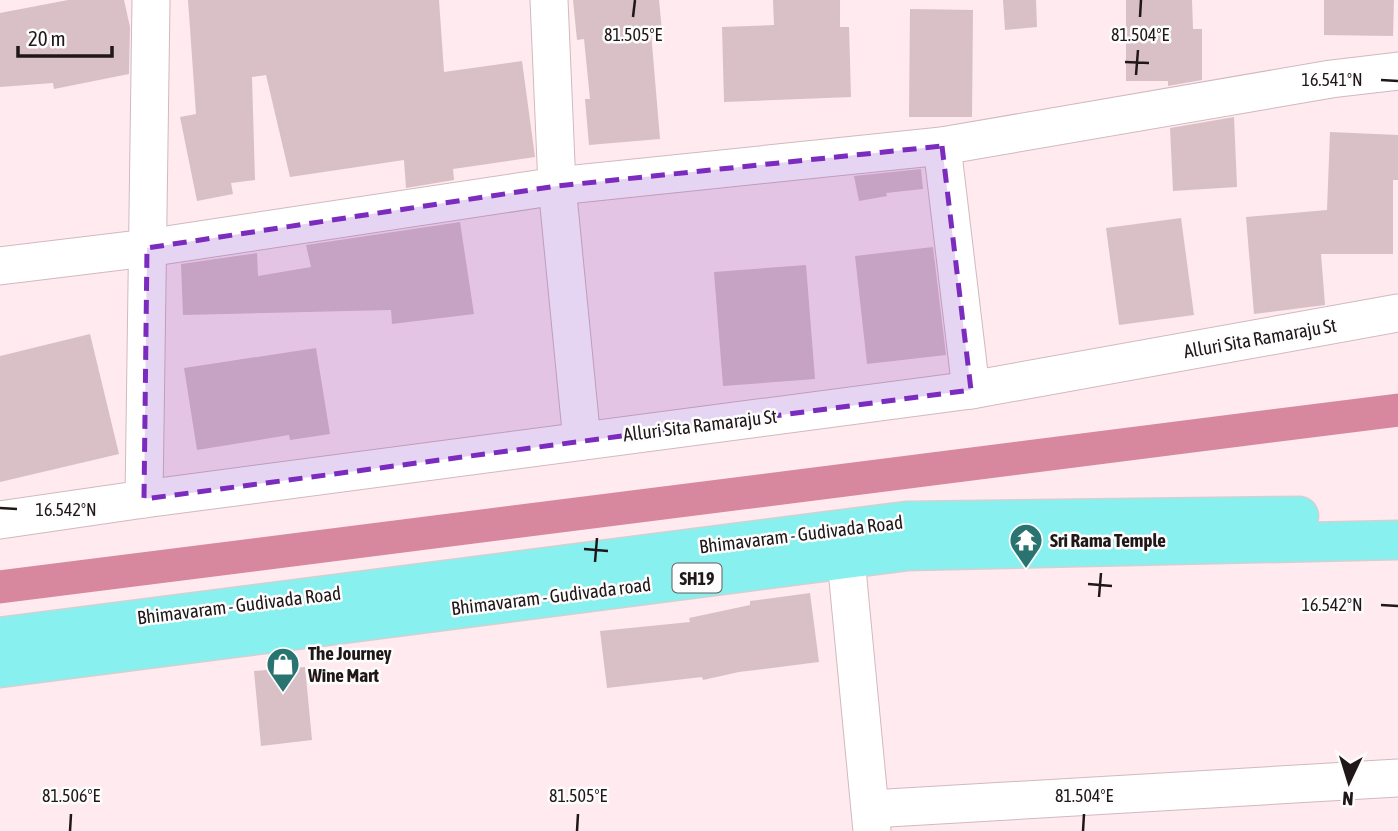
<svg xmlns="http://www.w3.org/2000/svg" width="1398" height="831" viewBox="0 0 1398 831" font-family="'Asap Condensed',sans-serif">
	<rect width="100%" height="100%" fill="#feeaef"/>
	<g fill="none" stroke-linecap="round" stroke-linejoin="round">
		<path stroke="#d7879e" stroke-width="33" d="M0 587 1398 410"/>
	</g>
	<g fill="#d9c0c6">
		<path d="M68 0H124L130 27 129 74 54 89 53 83 0 87V13Z"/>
		<path d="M188 0H439L444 72 522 61 535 157 453 169 454 180 406 188 404 160 290 177 266 75 252 77 255 180 231 183 233 194 197 201 180 117 196 114Z"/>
		<path d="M573 0H659L662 31 651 32 660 139 589 145 585 99H590L584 39 577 40Z"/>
		<path d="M773 0H840V27H849L851 97 724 102 722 27 774 25Z"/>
		<path d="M1003 0H1036L1037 27 1005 30Z"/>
		<path d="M1126 0H1192L1193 29H1202V80L1168 86V81H1126Z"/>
		<path d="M1324 0H1394L1393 36 1324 35Z"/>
		<path d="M910 9 973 10 972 117H909Z"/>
		<path d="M1234 117 1237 187 1173 191 1170 128Z"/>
		<path d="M1330 132 1398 135V180H1393V254H1321L1325 305 1254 314 1246 217 1327 210Z"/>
		<path d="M921 169 923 189 886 193 887 196 859 201 854 176Z"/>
		<path d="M1181 218 1194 315 1119 325 1106 228Z"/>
		<path d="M460 222 474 314 392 324 391 310 183 315 181 264 257 253 258 276 311 267 306 245Z"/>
		<path d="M933 247 946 355 867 364 855 256Z"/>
		<path d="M806 265 815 379 723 386 714 272Z"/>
		<path d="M90 334 119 454 0 482V356Z"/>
		<path d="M316 348 330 434 290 440 289 435 197 450 184 368Z"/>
		<path d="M810 593 819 662 739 672 703 680 702 677 607 688 600 631 690 622 689 618 750 605V601Z"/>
		<path d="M305 667 312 740 261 746 254 671Z"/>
	</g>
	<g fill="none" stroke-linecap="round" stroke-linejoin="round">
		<defs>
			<g id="street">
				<path d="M549 0 557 186 582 441"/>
				<path d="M942 146 971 390"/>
				<path d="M0 266 147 248 557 186 942 146 1331 79 1398 71"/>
				<path d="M144 499 151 0"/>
				<path d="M0 520 144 499 971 390 1398 313"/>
				<path d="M846 529V559L872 831"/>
				<path d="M871 809 1398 778"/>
			</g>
			<g id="primary">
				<path d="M0 637 906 521 1299 516"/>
				<path d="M0 668 908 551 1398 540"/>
			</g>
		</defs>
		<use href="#street" stroke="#d1b9bf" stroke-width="39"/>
		<use href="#primary" stroke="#d2d1d1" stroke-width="41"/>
		<use href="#street" stroke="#fff" stroke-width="37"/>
		<use href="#primary" stroke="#88f0ee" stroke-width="38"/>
	</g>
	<path fill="#7b2cbf" fill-opacity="0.2" stroke="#7b2cbf" stroke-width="5" stroke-dasharray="14 9" stroke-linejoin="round" d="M942 146 971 390 144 499 147 248 557 186Z"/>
	<path fill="none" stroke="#201719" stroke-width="2.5" d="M633 17 635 0M1140 17 1141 0M1125 62 1149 63M1136 75 1138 50M1381 80 1398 81M0 508 17 509M584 549 608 551M595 562 597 538M1088 584 1112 586M1099 597 1101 573M1381 605 1398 606M70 831 71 814M577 831 578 814M1083 831 1084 814"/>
	<defs>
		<symbol id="temple-pin" viewBox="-11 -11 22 30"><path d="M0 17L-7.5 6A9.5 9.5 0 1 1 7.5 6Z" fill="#297371" stroke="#fdfdfd"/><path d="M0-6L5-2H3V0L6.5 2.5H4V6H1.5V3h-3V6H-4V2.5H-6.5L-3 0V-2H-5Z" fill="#fff"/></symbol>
		<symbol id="shop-pin" viewBox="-11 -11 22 30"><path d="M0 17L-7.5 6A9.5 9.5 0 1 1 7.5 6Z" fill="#297371" stroke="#fdfdfd"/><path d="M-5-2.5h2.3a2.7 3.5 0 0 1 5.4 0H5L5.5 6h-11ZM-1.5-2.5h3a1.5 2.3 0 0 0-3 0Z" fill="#fff"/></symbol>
	</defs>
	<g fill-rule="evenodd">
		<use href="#temple-pin" x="1007" y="521" width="38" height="52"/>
		<use href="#shop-pin" x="264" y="645" width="38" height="52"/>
	</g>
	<g text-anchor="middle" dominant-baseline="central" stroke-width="5" stroke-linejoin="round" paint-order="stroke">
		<rect fill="#fdfdfd" stroke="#625c5d" stroke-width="2" x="672.5" y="563.5" width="49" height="29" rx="5"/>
		<g font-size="18" font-weight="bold" fill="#201719">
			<text x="697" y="578">SH19</text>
		</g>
		<g font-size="19" fill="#201719" stroke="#fdfdfd">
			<text transform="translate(1260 338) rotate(-10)">Alluri Sita Ramaraju St</text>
			<text transform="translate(700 425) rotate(-7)">Alluri Sita Ramaraju St</text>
			<text transform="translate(801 534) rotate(-7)">Bhimavaram - Gudivada Road</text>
			<text transform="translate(551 596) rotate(-7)">Bhimavaram - Gudivada road</text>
			<text transform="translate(239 605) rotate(-7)">Bhimavaram - Gudivada Road</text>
		</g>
		<g font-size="19" font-weight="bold" fill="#201719" stroke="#fdfdfd" text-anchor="start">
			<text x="1050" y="540">Sri Rama Temple</text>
			<text x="308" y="653">The Journey<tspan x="308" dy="22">Wine Mart</tspan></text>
		</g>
	</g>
	<g font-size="18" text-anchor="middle" fill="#201719" stroke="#fdfdfd" stroke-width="5" stroke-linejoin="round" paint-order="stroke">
		<text x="633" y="41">81.505°E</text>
		<text x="1140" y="41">81.504°E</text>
		<text x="1332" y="86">16.541°N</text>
		<text x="66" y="516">16.542°N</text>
		<text x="1332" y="611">16.542°N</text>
		<text x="71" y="802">81.506°E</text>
		<text x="578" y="802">81.505°E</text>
		<text x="1084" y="802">81.504°E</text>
	</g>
	<g transform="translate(1349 782) rotate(184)" stroke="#fdfdfd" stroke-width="5" paint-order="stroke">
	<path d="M0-5L12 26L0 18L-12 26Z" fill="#201719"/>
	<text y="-10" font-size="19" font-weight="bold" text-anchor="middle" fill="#201719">N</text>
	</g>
	<path d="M18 46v10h94v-10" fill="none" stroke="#201719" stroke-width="3.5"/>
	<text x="28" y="46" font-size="21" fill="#201719" stroke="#fdfdfd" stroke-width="5" paint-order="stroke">20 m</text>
</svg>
